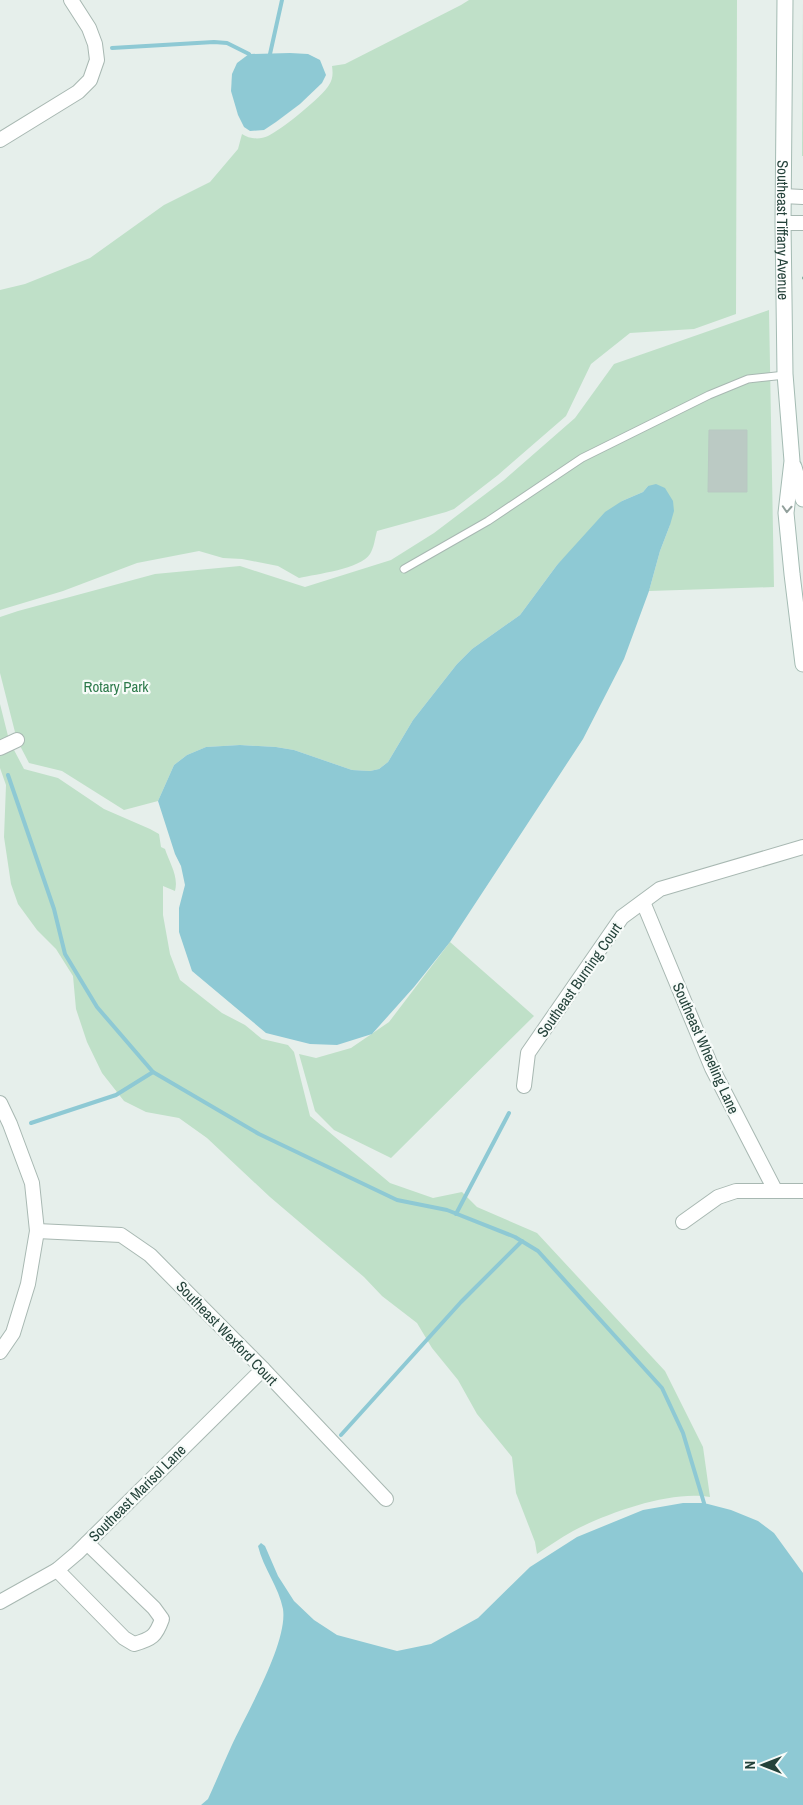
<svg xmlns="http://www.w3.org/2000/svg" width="803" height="1805" viewBox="0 0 803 1805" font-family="'Archivo Narrow',sans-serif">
	<rect width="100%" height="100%" fill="#e6efeb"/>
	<g fill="#bfe0c8">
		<path d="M469 0H737L736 314 694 329 630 333 591 364 566 416 498 475 454 509 446 512 377 531C375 538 374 548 370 554 360 569 317 574 299 578L278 566 242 559 223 558 199 551 137 563 63 591 0 610V290L25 284 90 258 164 205 210 182 238 149 242 134C249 139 260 140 268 136 281 130 322 97 329 85 333 79 333 73 332 66L345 64 461 5Z"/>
		<path d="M803 0V156H802Z"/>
		<path d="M769 310 774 587 649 591 660 551 670 525 648 486 643 492 622 501 557 565 520 615 472 649 457 664 413 720 388 762 379 769 370 771 352 770 294 750 276 747 240 745 206 747 187 755 174 765 158 801 124 810 62 771 29 763 17 740 0 673V617L18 611 155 574 240 566 305 587 391 560 434 533 504 480 575 418 614 364Z"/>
		<path d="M0 704 8 736 0 740Z"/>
		<path d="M14 750 24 769 58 778 104 809 150 829 159 834 161 847 165 849C169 862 179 876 175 891L163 886V915L170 954 180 980 222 1013 245 1025 262 1039 288 1045 294 1052 310 1116 390 1183 433 1198 462 1192 477 1207 537 1233 665 1371 703 1447 710 1497C671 1490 607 1513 573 1531 560 1538 549 1546 537 1554L535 1542 516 1493 512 1457 477 1414 458 1380 432 1348 417 1323 382 1296 364 1277 270 1197 207 1138 179 1118 146 1112 124 1101 102 1073 87 1042 76 1009 73 976 56 949 37 930 18 904 11 884 4 837 6 785 0 768V756Z"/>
		<path d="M450 942 534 1016 391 1158 334 1130 315 1111 299 1054 316 1058 351 1048 389 1022Z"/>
	</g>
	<g fill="#8ec9d4">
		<path d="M290 53 308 54 320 60 326 75 322 83 300 104 276 122 264 130 250 131 244 127 238 115 231 91 232 74 237 63 249 54Z"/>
		<path d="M656 484 665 488 673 501 674 511 670 525 660 551 649 591 624 659 583 739 450 942 414 987 372 1034 337 1045 310 1044 266 1033 192 971 179 932V908L185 885 181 866 175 854 158 801 174 765 187 755 206 747 240 745 276 747 294 750 352 770 370 771 379 769 388 762 413 720 457 664 472 649 520 615 557 565 605 512 622 501 643 492 648 486Z"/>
		<path d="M683 1503H704L731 1510 758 1521 774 1533 803 1573V1805H201L208 1799C216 1782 223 1764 231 1747 246 1714 288 1643 283 1609 279 1587 263 1568 258 1546L261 1543 265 1546 278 1576 294 1601 314 1620 337 1635 397 1651 431 1644 478 1618 530 1567 577 1537 643 1510Z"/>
	</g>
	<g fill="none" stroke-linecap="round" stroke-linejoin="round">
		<g stroke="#8ec9d4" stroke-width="4">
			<path d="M112 48 214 42 227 43 249 54"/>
			<path d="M270 54 282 0"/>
			<path d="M8 775 54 909 65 954 97 1007 153 1072 259 1134 397 1200 447 1210 515 1237 538 1251 662 1388 683 1433 704 1503"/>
			<path d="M31 1123 116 1095 153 1072"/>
			<path d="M456 1214 509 1113"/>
			<path d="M341 1435 461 1302 522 1241"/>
		</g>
	</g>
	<path fill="#bbcac4" stroke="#b8c9c2" d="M709 430H747V492H708Z"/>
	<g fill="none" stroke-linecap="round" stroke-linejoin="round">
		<defs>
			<path id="lane" d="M404 569 488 521 582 458 709 395 748 379 785 375"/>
			<g id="street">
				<path d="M0 140 78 92 90 80 97 60 95 44 89 28 71 0"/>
				<path d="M783 196 803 197"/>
				<path d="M783 223H803"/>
				<path d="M0 748 17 740"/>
				<path d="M643 902 712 1068 775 1190"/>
				<path d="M524 1086 528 1053 622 917 660 889 803 847"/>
				<path d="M0 1103 10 1124 32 1183 37 1231 28 1284 13 1333 0 1352"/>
				<path d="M683 1222 718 1197 736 1191H803"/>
				<path d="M37 1231 121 1235 150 1255 263 1369 386 1499"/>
				<path d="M57 1570 124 1638 134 1644C152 1639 156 1636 162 1619L154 1608 87 1543"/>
				<path d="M0 1602 57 1570 77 1553 263 1369"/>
			</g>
			<g id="secondary">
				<path id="s1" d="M785 0 783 223 785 374 792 461 786 513 792 574 803 664"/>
				<path d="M794 467 803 499"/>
			</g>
		</defs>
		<use href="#lane" stroke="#a8b8b2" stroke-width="9"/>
		<use href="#street" stroke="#a8b8b2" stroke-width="16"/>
		<use href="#secondary" stroke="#a4bbb3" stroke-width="17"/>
		<path stroke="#86b3a5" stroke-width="2.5" stroke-dasharray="2.5 4" stroke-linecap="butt" d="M802 278H803"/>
		<use href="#lane" stroke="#fff" stroke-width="7"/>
		<use href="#street" stroke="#fff" stroke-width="14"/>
		<use href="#secondary" stroke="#fff" stroke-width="15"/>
	</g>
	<defs><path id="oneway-chevron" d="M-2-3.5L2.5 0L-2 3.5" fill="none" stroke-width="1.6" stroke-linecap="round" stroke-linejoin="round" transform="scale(1.25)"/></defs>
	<use stroke="#92a09c" href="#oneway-chevron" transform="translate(787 509) rotate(93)"/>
	<g text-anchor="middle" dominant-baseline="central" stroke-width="4.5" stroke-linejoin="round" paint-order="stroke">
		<g font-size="15" fill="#24423a" stroke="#f7fbf9">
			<text stroke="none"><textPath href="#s1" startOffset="230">Southeast Tiffany Avenue</textPath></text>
			<text transform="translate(579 980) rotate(-55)">Southeast Burning Court</text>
			<text transform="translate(706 1048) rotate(66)">Southeast Wheeling Lane</text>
			<text transform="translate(227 1333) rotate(46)">Southeast Wexford Court</text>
			<text transform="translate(137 1493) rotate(-45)">Southeast Marisol Lane</text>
		</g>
		<g font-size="15" fill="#2d7a4b" stroke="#f7fbf9">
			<text x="116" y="686">Rotary Park</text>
		</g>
	</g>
	<g transform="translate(763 1765) rotate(270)" stroke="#f7fbf9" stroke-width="4" paint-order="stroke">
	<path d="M0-4L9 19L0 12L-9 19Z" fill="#24423a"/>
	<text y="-8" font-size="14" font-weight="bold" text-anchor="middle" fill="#24423a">N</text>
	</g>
</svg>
